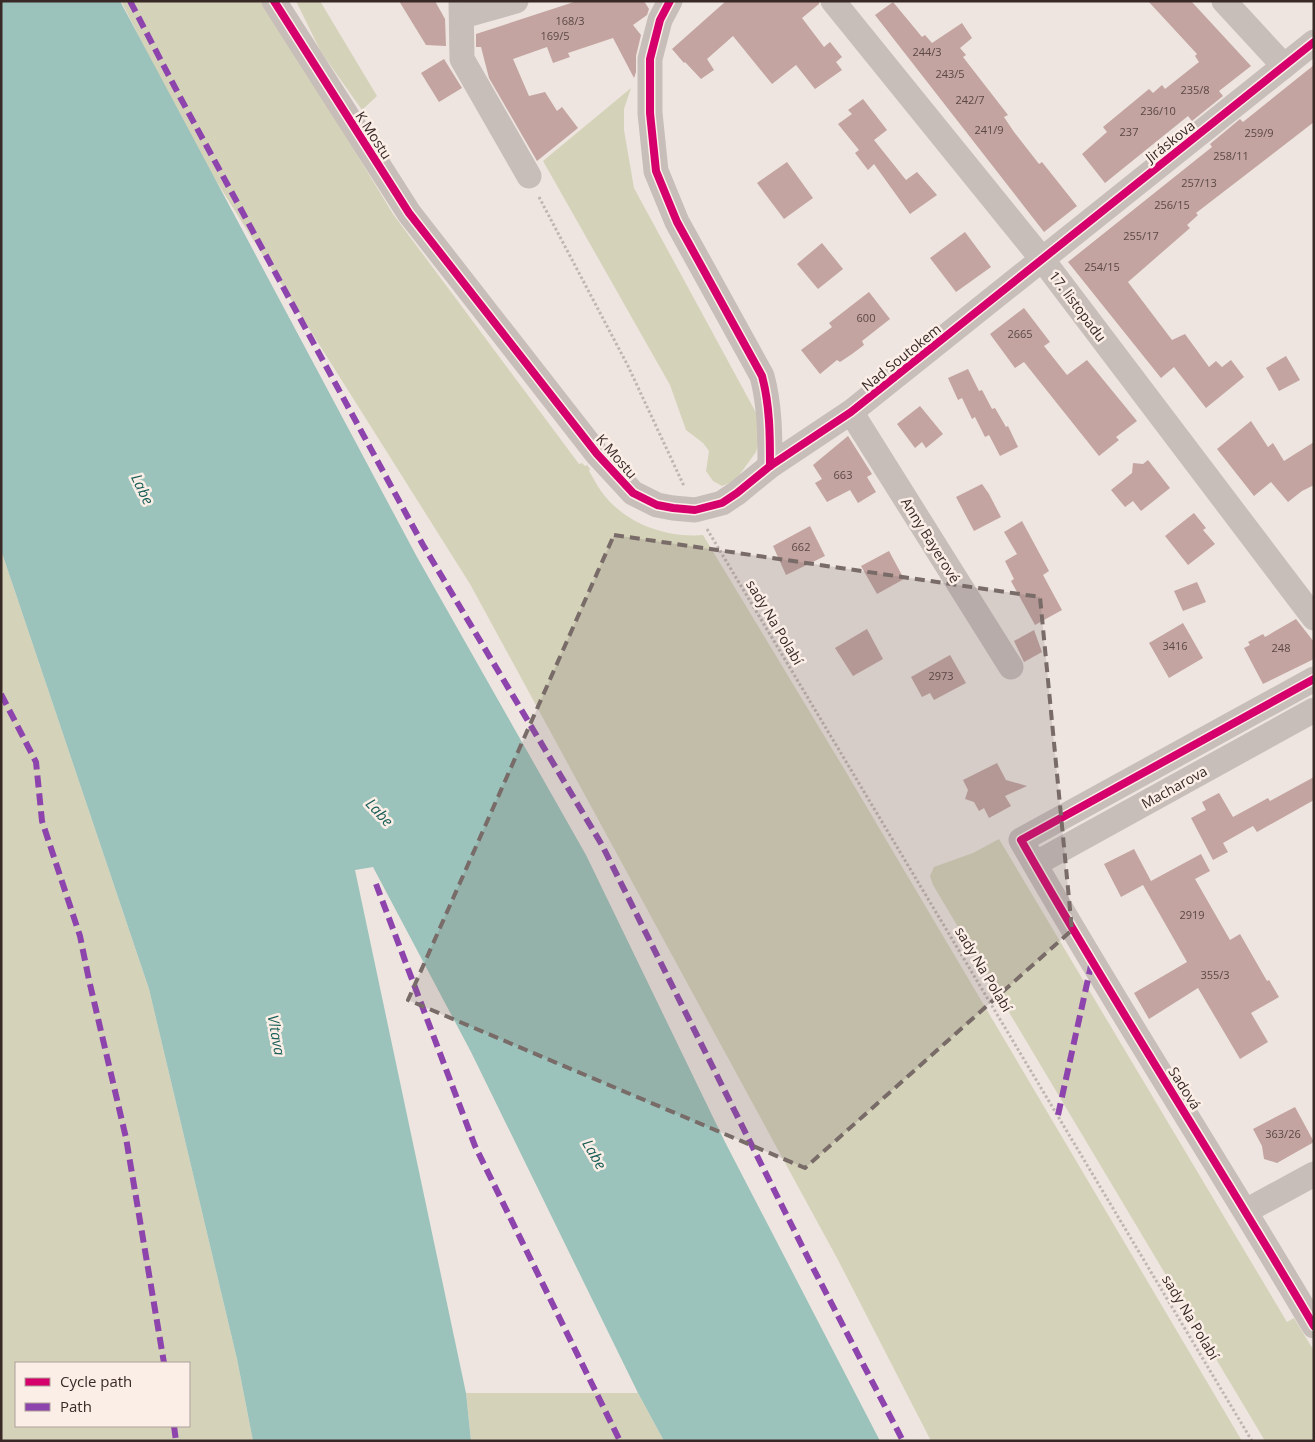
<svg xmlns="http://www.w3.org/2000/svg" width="1315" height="1442" viewBox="0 0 1315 1442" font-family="'Open Sans',sans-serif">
	<rect width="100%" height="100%" fill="#eee5e0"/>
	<g fill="#d4d3b9" fill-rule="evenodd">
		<path d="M121 1H264L393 214 579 464 582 463 585 466 587 465 590 469 589 471C593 477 596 484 601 491 624 523 665 538 703 535L843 767 1242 1441H931L838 1260 470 584 196 149Z"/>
		<path d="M296 1H320L377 96 362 110 321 52Z"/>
		<path d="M631 88 624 109V130L634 188 760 420 761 434 756 452 735 481 722 486 713 481 706 471 709 451 703 443 686 430 670 385 543 161Z"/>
		<path d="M1 550 149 989 237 1359 253 1441H1ZM16 1363H189V1426H16Z"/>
		<path d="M999 839 1287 1322 1294 1318 1314 1351V1441H1265L933 885 930 876 934 867 973 853Z"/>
		<path d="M466 1393H638L664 1441H471Z"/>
	</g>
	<path fill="#9bc3bb" d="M1 1H120L417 557 586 855 725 1142 880 1441H664L638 1393 471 1052 373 867 355 870 466 1393 471 1441H253L237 1359 149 989 1 550Z"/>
	<g fill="#c3a4a0">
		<path d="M399 1H435L445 19 446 46 426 45Z"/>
		<path d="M577 1H644L649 9 647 15 633 25 641 35 636 56V72L634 78 613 38 568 53 570 57 553 63 547 47 513 59 529 96 545 92 557 111 562 107 578 128 537 161 489 78 481 47H476V34Z"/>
		<path d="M726 1H819V4L802 18 824 47 830 42 842 57 836 62 842 70 815 89 796 65 772 84 733 36 707 59 714 70 701 79 685 62 684 63 672 49Z"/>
		<path d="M1148 1H1191L1251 66 1219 91 1223 96 1192 121 1188 116 1105 183 1082 154 1107 132 1103 127 1149 89 1153 93 1162 85 1165 89 1199 62 1195 56 1197 54Z"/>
		<path d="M893 2 922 37 925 35 932 43 962 23 972 38 960 48 966 55 963 57 1008 115 1004 117 1014 132 1039 164 1042 162 1077 206 1044 232 875 15Z"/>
		<path d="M444 59 462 88 439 102 421 73Z"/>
		<path d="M1314 65V122L1196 213 1198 215 1187 225 1190 228 1128 282 1172 340 1185 334 1209 367 1216 361 1222 367 1231 360 1244 377 1206 408 1174 367 1161 378 1068 262 1212 147 1210 144 1240 119 1243 122Z"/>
		<path d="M863 99 887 130 874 140 906 180 917 172 937 195 910 214 874 164 868 170 855 153 859 150 838 124 852 114 848 110Z"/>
		<path d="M787 162 813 198 784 219 757 183Z"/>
		<path d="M965 232 991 267 956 292 930 258Z"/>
		<path d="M822 243 843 269 818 289 797 264Z"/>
		<path d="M869 292 890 319 862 341 864 345 852 354 840 362 837 360 820 374 801 350 832 327 829 323Z"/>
		<path d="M1024 308 1050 342 1044 346 1067 375 1087 360 1137 421 1116 437 1119 440 1099 456 1024 362 1015 368 990 334Z"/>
		<path d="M1286 356 1300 380 1279 391 1266 368Z"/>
		<path d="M968 369 979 391 982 390 992 409 995 408 1006 427 1008 426 1018 447 1000 456 989 435 985 437 975 417 972 419 962 398 958 400 948 378Z"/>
		<path d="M920 406 943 434 926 448 922 442 915 448 897 424Z"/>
		<path d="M1251 421 1268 447 1273 443 1284 461 1314 442V485L1302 491 1288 502 1271 482 1254 496 1217 449Z"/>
		<path d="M848 436 872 474 867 477 876 492 858 503 850 490 827 502 815 483 822 479 813 465Z"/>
		<path d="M1148 460 1170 488 1141 511 1133 501 1125 507 1111 490 1132 473 1133 463 1143 464Z"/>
		<path d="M982 484 989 494 1001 517 974 531 956 497Z"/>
		<path d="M1194 513 1206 528 1203 530 1215 544 1188 565 1165 536Z"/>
		<path d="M1022 521 1049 571 1043 575 1062 610 1035 625 1011 581 1014 579 1005 561 1017 554 1004 532Z"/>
		<path d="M810 526 825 556 786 575 773 546Z"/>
		<path d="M889 551 904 579 877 594 861 566Z"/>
		<path d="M1197 582 1206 602 1183 611 1174 591Z"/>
		<path d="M1296 619 1314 642V659L1263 684 1244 648 1250 645 1248 642 1263 634 1265 637Z"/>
		<path d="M1183 623 1203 658 1169 678 1149 643Z"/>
		<path d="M867 629 883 659 853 676 835 648Z"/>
		<path d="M1034 630 1042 652 1024 662 1014 641Z"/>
		<path d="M950 655 966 683 934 700 930 693 922 697 911 677Z"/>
		<path d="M997 763 1006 780 1027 786 1005 796 1011 806 989 818 984 808 979 811 974 802 965 799 968 790 963 780Z"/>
		<path d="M1314 777V800L1257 832 1253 826 1223 843 1228 852 1213 860 1191 818 1206 810 1202 802 1219 793 1233 817 1268 798 1270 801Z"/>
		<path d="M1134 849 1151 881 1201 854 1210 871 1195 879 1230 940 1240 934 1267 981 1269 980 1279 997 1251 1013 1268 1042 1240 1059 1198 988 1149 1019 1134 993 1187 962 1143 885 1121 897 1104 864Z"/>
		<path d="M1295 1107 1314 1142 1277 1163 1264 1159 1262 1146 1253 1129Z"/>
	</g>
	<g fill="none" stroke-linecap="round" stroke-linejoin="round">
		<g stroke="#c0b5b1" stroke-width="3" stroke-dasharray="2.5 2.5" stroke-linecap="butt">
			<path d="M539 197 628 366 684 486"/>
			<path d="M707 529 1252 1441"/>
		</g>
		<g stroke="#c7bdb9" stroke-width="25">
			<path d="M274 1 409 213 597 454 633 493 657 505 673 508 695 510 722 503 737 493 770 466 851 412 1314 42"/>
			<path d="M461 1 462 59 529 176"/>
			<path d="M670 1 660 20 650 59V113L656 171 677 222 762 376C770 406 770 436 770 466"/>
			<path d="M833 1 1042 259 1314 618"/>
			<path d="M1224 1 1284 66"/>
			<path d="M463 16 516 1"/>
			<path d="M851 412 1011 667"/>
			<path d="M1314 679 1021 840C1114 1004 1218 1163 1314 1326"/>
			<path d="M1035 864 1314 710"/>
			<path d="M1246 1211 1314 1174"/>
		</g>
		<g stroke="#8e44ad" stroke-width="6" stroke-dasharray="12 6" stroke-linecap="butt">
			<path d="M130 1 180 97 423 545 602 845 811 1264 903 1441"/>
			<path d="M1 694 36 762 42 821 80 936 89 980 126 1138 164 1363"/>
			<path d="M376 884 475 1146 620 1441"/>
			<path d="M1058 1115 1092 961"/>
			<path d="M174 1426 176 1441"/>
		</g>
		<defs>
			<g id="cycleway">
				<path d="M274 1 409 213 597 454 633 493 657 505 673 508 695 510 722 503 737 493 770 466 851 412 1314 42"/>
				<path d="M670 1 660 20 650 59V113L656 171 677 222 762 376C770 406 770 436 770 466"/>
				<path d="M1314 679 1021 840C1114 1004 1218 1163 1314 1326"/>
			</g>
		</defs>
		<use href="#cycleway" stroke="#fbeee7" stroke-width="11"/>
		<use href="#cycleway" stroke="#d6006c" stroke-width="8"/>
	</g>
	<path fill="#786b68" fill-opacity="0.2" stroke="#786b68" stroke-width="4" stroke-dasharray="10 6" stroke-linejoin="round" d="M614 535 1040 597 1072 930 805 1168 408 1000Z"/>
	<g text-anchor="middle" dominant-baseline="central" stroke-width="5" stroke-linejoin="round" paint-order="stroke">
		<g font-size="11" fill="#5b4845">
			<text x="570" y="20">168/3</text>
			<text x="555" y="35">169/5</text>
			<text x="927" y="51">244/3</text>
			<text x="950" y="73">243/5</text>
			<text x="1195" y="89">235/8</text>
			<text x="970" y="99">242/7</text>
			<text x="1158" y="110">236/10</text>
			<text x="989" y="129">241/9</text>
			<text x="1129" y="131">237</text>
			<text x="1259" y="132">259/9</text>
			<text x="1231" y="155">258/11</text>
			<text x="1199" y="182">257/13</text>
			<text x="1172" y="204">256/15</text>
			<text x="1141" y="235">255/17</text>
			<text x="1102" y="266">254/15</text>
			<text x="866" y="317">600</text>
			<text x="1020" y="333">2665</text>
			<text x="843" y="474">663</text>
			<text x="801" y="546">662</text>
			<text x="1175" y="645">3416</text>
			<text x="1281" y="647">248</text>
			<text x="941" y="675">2973</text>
			<text x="1192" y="914">2919</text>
			<text x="1215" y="974">355/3</text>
			<text x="1283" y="1133">363/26</text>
		</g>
		<g font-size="14" fill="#382927" stroke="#fbeee7">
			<text transform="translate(374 135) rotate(57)">K Mostu</text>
			<text transform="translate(1170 141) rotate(-38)">Jiráskova</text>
			<text transform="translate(1078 306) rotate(53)">17. listopadu</text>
			<text transform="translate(901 357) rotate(-39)">Nad Soutokem</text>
			<text transform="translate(617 456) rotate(49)">K Mostu</text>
			<text transform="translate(931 540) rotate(58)">Anny Bayerové</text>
			<text transform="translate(775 622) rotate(59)">sady Na Polabí</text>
			<text transform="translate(1174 787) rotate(-29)">Macharova</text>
			<text transform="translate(984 969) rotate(59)">sady Na Polabí</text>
			<text transform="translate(1185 1088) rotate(58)">Sadová</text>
			<text transform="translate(1191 1317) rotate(59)">sady Na Polabí</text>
		</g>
		<g font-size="15" font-style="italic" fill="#185e56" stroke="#fbeee7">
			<text transform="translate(143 489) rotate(64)">Labe</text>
			<text transform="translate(380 812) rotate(47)">Labe</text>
			<text transform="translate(277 1035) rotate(80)">Vltava</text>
			<text transform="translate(595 1154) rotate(60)">Labe</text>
		</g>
	</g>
	<rect width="1315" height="1442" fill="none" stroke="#382927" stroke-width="5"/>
	<rect x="15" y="1362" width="175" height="65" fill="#fbeee7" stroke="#ad9f9a"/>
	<rect x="25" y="1378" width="25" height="8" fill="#d6006c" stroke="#ad9f9a"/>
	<text x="60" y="1387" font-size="15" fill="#382927">Cycle path</text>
	<rect x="25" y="1403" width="25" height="8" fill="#8e44ad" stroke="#ad9f9a"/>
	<text x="60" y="1412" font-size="15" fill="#382927">Path</text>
</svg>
